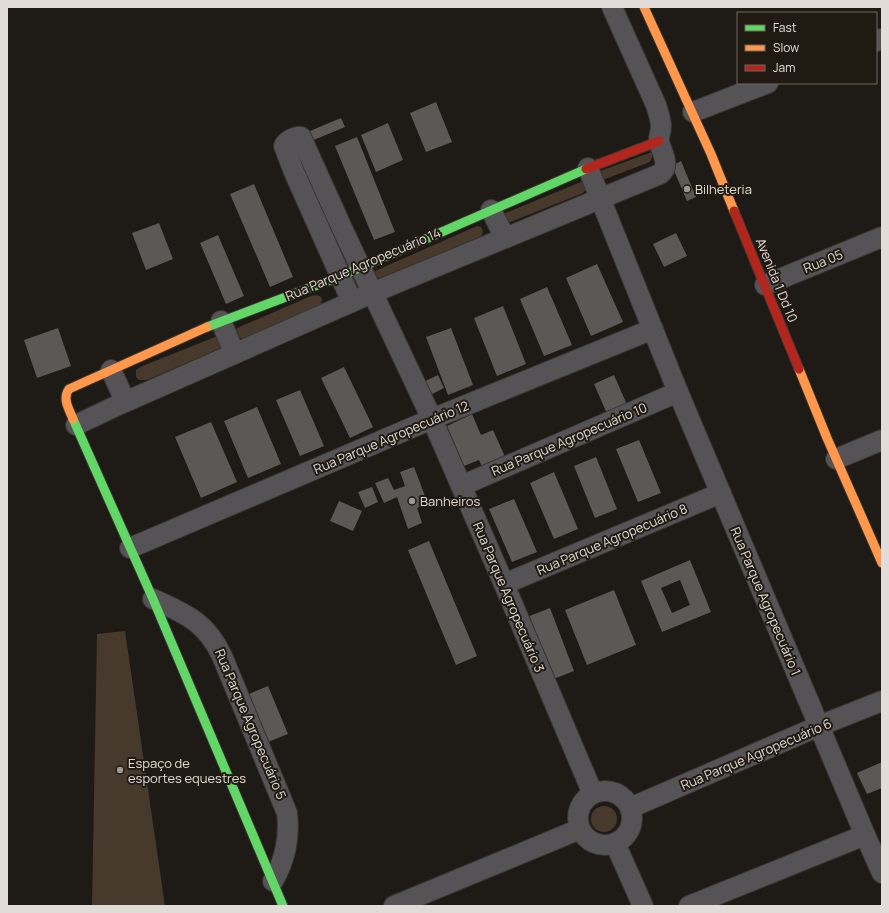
<svg xmlns="http://www.w3.org/2000/svg" width="889" height="913" viewBox="0 0 889 913" font-family="Manrope,sans-serif">
	<rect width="100%" height="100%" fill="#1e1a16"/>
	<g fill="#473a2c">
		<path d="M652 152 653 155 650 162 600 181 595 173Z"/>
		<path d="M581 182 584 183 586 189 583 193 508 223 503 214Z"/>
		<path d="M477 226 481 227 483 231 482 235 478 238 380 278C375 277 374 275 375 271Z"/>
		<path d="M317 295 321 297 322 299 321 304 317 310 243 339 239 338 236 331 237 328 311 296Z"/>
		<path d="M215 337 219 338 221 348 147 380H139L136 377V370L140 367Z"/>
		<path d="M125 631 165 906H92L97 634Z"/>
		<circle cx="604" cy="819" r="13"/>
	</g>
	<g fill="#5c5855" fill-rule="evenodd">
		<path d="M436 102 452 142 426 152 410 113Z"/>
		<path d="M341 118 345 127 309 142 305 133Z"/>
		<path d="M388 123 403 160 376 172 361 135Z"/>
		<path d="M357 137 395 232 374 240 335 146Z"/>
		<path d="M681 161 696 197 687 201 672 166Z"/>
		<path d="M254 184 293 277 270 287 230 194Z"/>
		<path d="M159 223 173 259 146 270 132 233Z"/>
		<path d="M676 233 687 256 664 267 653 244Z"/>
		<path d="M218 235 244 296 226 304 200 243Z"/>
		<path d="M597 264 623 322 591 336 566 278Z"/>
		<path d="M547 287 572 345 544 356 520 299Z"/>
		<path d="M503 306 526 364 497 376 474 318Z"/>
		<path d="M58 328 71 366 37 378 24 340Z"/>
		<path d="M451 328 473 385 448 395 426 337Z"/>
		<path d="M344 367 373 427 350 438 321 378Z"/>
		<path d="M438 375 444 388 426 397 419 384Z"/>
		<path d="M614 375 628 407 608 416 594 384Z"/>
		<path d="M300 390 324 446 300 456 276 400Z"/>
		<path d="M257 407 281 464 248 478 224 421Z"/>
		<path d="M472 414 481 435 493 430 506 459 483 469 479 460 464 466 447 426Z"/>
		<path d="M211 422 237 482 201 498 175 437Z"/>
		<path d="M639 440 661 493 638 502 616 449Z"/>
		<path d="M596 457 617 509 595 518 574 466Z"/>
		<path d="M414 467 428 504 417 508 422 523 408 529 397 497 384 503 375 483 388 478 394 490 405 486 400 472Z"/>
		<path d="M554 472 578 529 554 539 530 483Z"/>
		<path d="M372 487 378 502 365 508 358 492Z"/>
		<path d="M514 499 537 552 512 562 489 509Z"/>
		<path d="M339 501 362 511 353 531 330 521Z"/>
		<path d="M429 541 477 656 456 665 408 550Z"/>
		<path d="M690 560 711 612 662 632 641 581ZM680 580 690 605 672 613 661 588Z"/>
		<path d="M614 590 636 645 587 665 565 610Z"/>
		<path d="M550 608 574 671 551 680 527 617Z"/>
		<path d="M268 686 288 734 263 744 244 696Z"/>
		<path d="M882 762V788L867 794 857 773Z"/>
	</g>
	<g fill="none" stroke-linecap="round" stroke-linejoin="round">
		<defs>
			<g id="street">
				<path d="M876 41 882 39"/>
				<path d="M693 112 768 83"/>
				<path d="M588 168 678 392 865 835 882 873"/>
				<path d="M491 210 505 238"/>
				<path d="M765 285 882 237"/>
				<path d="M352 302 294 172 284 146C286 141 296 136 301 137L342 228 432 419 504 584 593 794"/>
				<path d="M221 321 234 353"/>
				<path d="M111 370 125 401"/>
				<path d="M76 425 116 406 372 293 660 174C671 165 662 153 659 142 658 138 661 132 661 127 661 119 658 112 656 105L612 7"/>
				<path d="M836 459 882 440"/>
				<path d="M461 486 678 392"/>
				<path d="M130 548 432 419 653 329"/>
				<path d="M504 584 721 493"/>
				<path d="M153 599C186 614 206 622 222 656L287 813C290 836 285 861 273 881"/>
				<circle cx="605" cy="818" r="27"/>
				<path d="M630 808 819 726 882 701"/>
				<path d="M615 843 643 906"/>
				<path d="M394 906 580 829"/>
				<path d="M689 906 865 835"/>
			</g>
			<g id="fast">
				<path d="M207 327 341 276 586 169"/>
				<path d="M73 419 153 599 283 906"/>
			</g>
			<g id="slow">
				<path d="M644 7 711 154 734 211"/>
				<path d="M799 369 827 438 882 563"/>
				<path d="M73 419C69 409 62 399 69 389L207 327"/>
			</g>
			<g id="jam">
				<path d="M586 169 659 141"/>
				<path d="M734 211 799 369"/>
			</g>
		</defs>
		<use href="#street" stroke="#383532" stroke-width="22"/>
		<use href="#fast" stroke="#383532" stroke-width="11"/>
		<use href="#slow" stroke="#383532" stroke-width="11"/>
		<use href="#jam" stroke="#383532" stroke-width="11"/>
		<use href="#street" stroke="#555355" stroke-width="20"/>
		<use href="#fast" stroke="#63d668" stroke-width="9"/>
		<use href="#slow" stroke="#ff974d" stroke-width="9"/>
		<use href="#jam" stroke="#b3261e" stroke-width="9"/>
	</g>
	<g fill="#9d9894" stroke="#211a13" stroke-width="1.5">
		<circle cx="687" cy="189" r="4"/>
		<circle cx="412" cy="501" r="4"/>
		<circle cx="120" cy="770" r="4"/>
	</g>
	<g text-anchor="middle" dominant-baseline="central" stroke-width="4" stroke-linejoin="round" paint-order="stroke">
		<g font-size="13" fill="#e1dcd8" stroke="#211a13" text-anchor="start">
			<text x="695" y="189">Bilheteria</text>
			<text x="420" y="501">Banheiros</text>
			<text x="128" y="763">Espaço de<tspan x="128" dy="15">esportes equestres</tspan></text>
		</g>
		<g font-size="13" fill="#e1dcd8" stroke="#211a13">
			<text transform="translate(823 261) rotate(-22)">Rua 05</text>
			<text transform="translate(363 264) rotate(-23)">Rua Parque Agropecuário 14</text>
			<text transform="translate(777 280) rotate(68)">Avenida 1 Dd 10</text>
			<text transform="translate(391 437) rotate(-23)">Rua Parque Agropecuário 12</text>
			<text transform="translate(569 439) rotate(-23)">Rua Parque Agropecuário 10</text>
			<text transform="translate(612 539) rotate(-23)">Rua Parque Agropecuário 8</text>
			<text transform="translate(509 597) rotate(67)">Rua Parque Agropecuário 3</text>
			<text transform="translate(766 601) rotate(67)">Rua Parque Agropecuário 1</text>
			<text transform="translate(251 724) rotate(67)">Rua Parque Agropecuário 5</text>
			<text transform="translate(756 754) rotate(-23)">Rua Parque Agropecuário 6</text>
		</g>
	</g>
	<rect width="889" height="913" fill="none" stroke="#e1dcd8" stroke-width="16"/>
	<rect x="737" y="12" width="140" height="72" fill="#211a13" stroke="#6e6862"/>
	<rect x="745" y="25" width="20" height="6" fill="#63d668" stroke="#6e6862"/>
	<text x="773" y="32" font-size="12" fill="#e1dcd8">Fast</text>
	<rect x="745" y="45" width="20" height="6" fill="#ff974d" stroke="#6e6862"/>
	<text x="773" y="52" font-size="12" fill="#e1dcd8">Slow</text>
	<rect x="745" y="65" width="20" height="6" fill="#b3261e" stroke="#6e6862"/>
	<text x="773" y="72" font-size="12" fill="#e1dcd8">Jam</text>
</svg>
